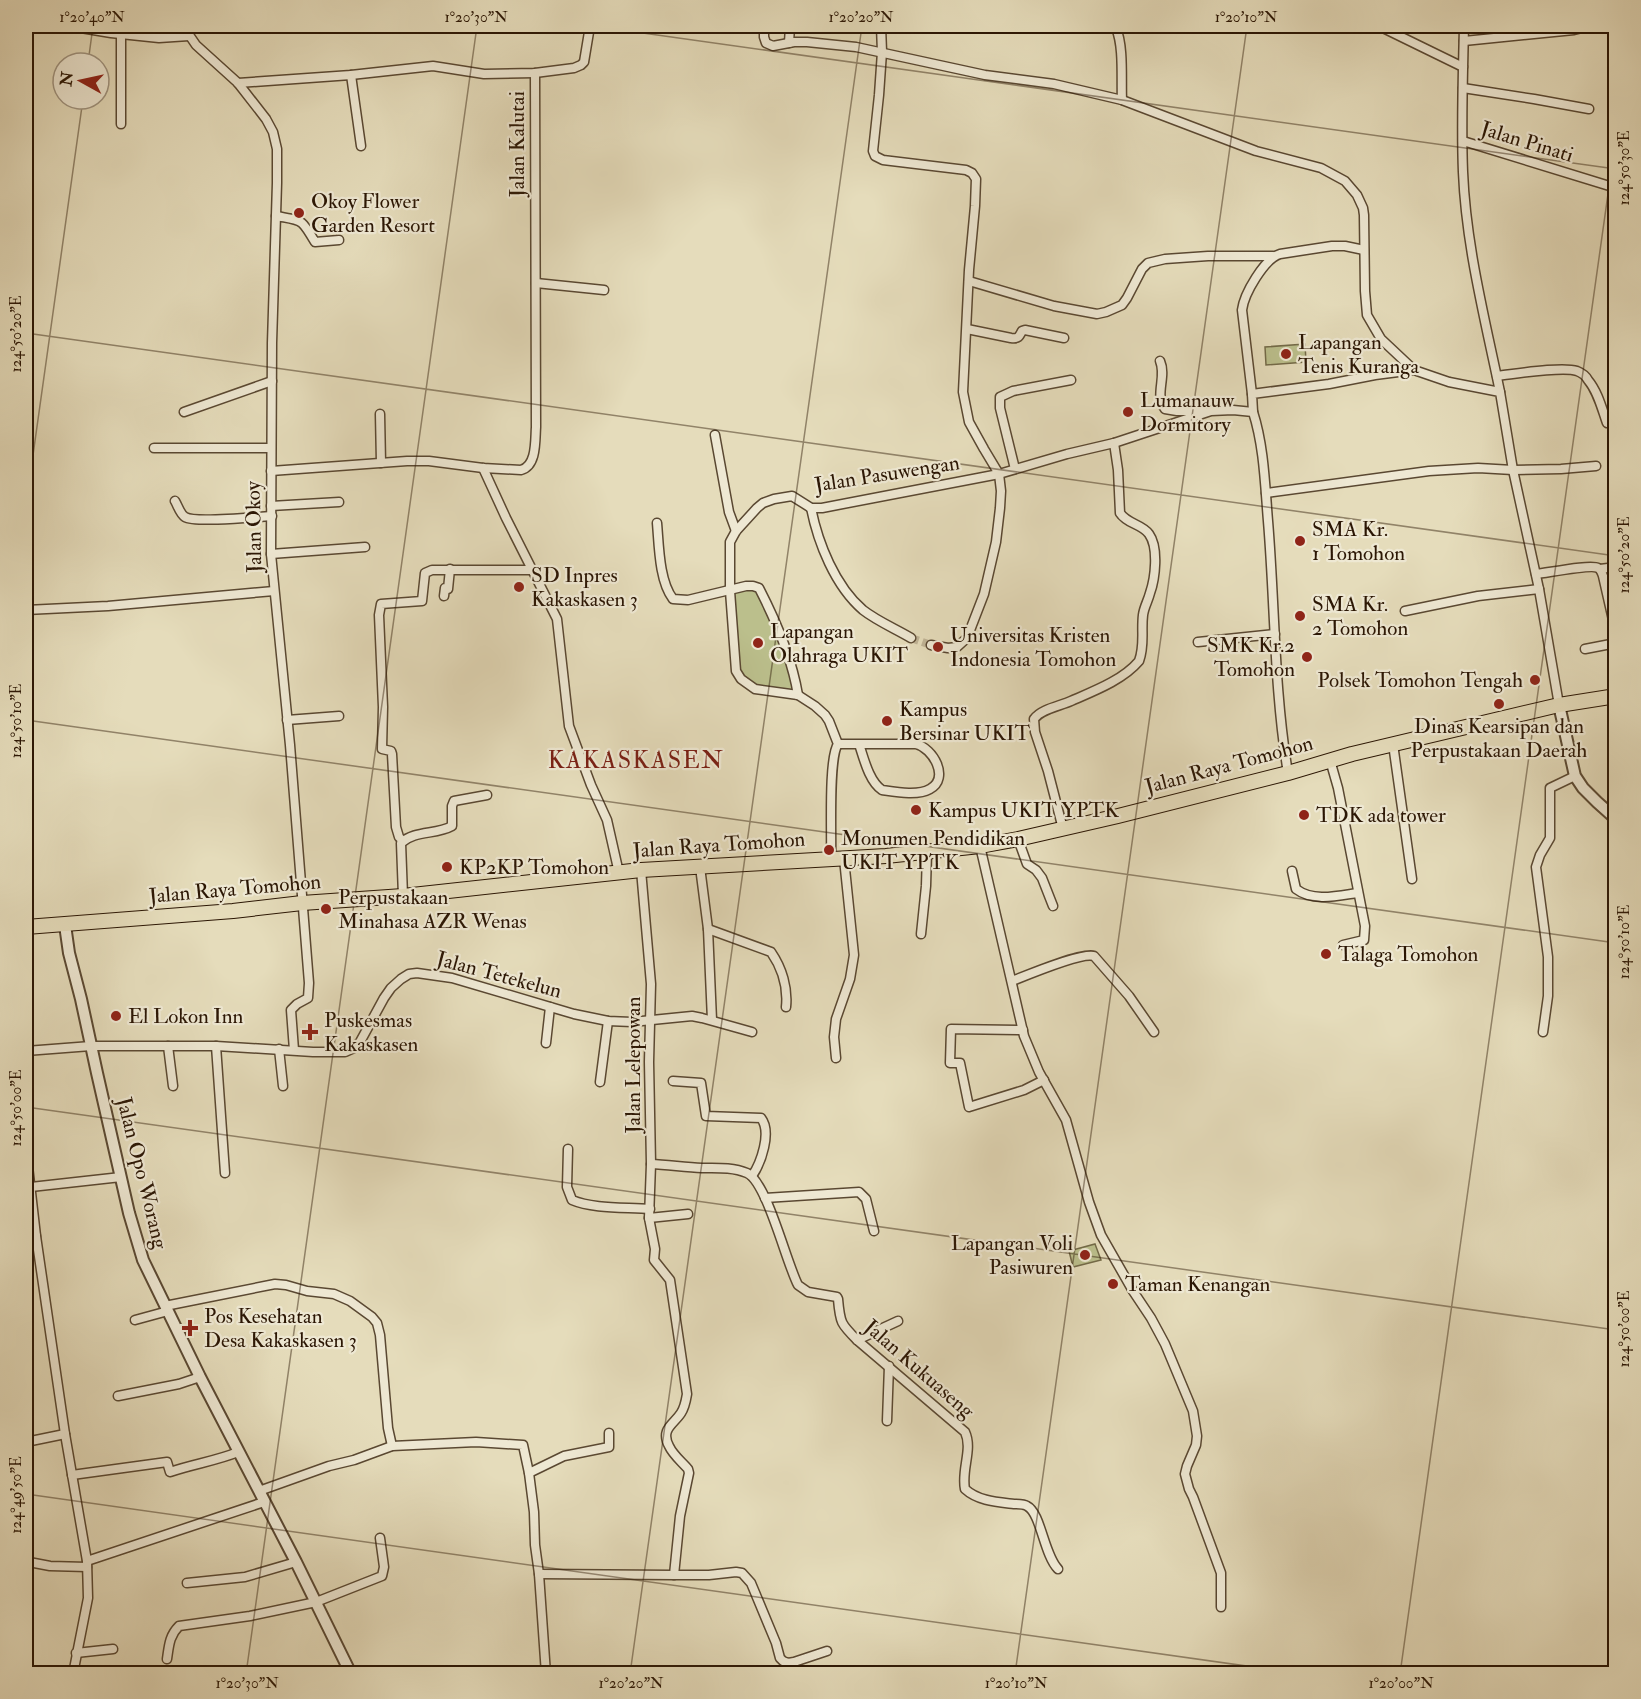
<svg xmlns="http://www.w3.org/2000/svg" width="1641" height="1699" viewBox="0 0 1641 1699" font-family="'IM FELL Double Pica',serif">
	<rect width="100%" height="100%" fill="#e5dcbb"/>
	<filter id="stains"><feTurbulence type="fractalNoise" baseFrequency=".00333" numOctaves="4"/><feColorMatrix values="0 0 0 0 .2 0 0 0 0 .09 0 0 0 0 .02 0 0 0 .5 -.17"/></filter>
	<radialGradient id="worn" r=".72"><stop offset=".6" stop-color="#630" stop-opacity="0"/><stop offset="1" stop-color="#630" stop-opacity=".3"/></radialGradient>
	<g fill="#bbbf8c" stroke="#736a48" stroke-width="1.5">
		<path d="M1305 344 1306 362 1266 365 1265 347Z"/>
		<path d="M753 586 769 609 798 695 761 690 736 671 730 591Z"/>
		<path d="M1095 1244 1101 1260 1073 1267 1069 1251Z"/>
	</g>
	<g fill="none" stroke-linecap="round" stroke-linejoin="round">
		<path stroke="#c0b496" stroke-width="8" stroke-dasharray="8 4" stroke-linecap="butt" d="M911 638 931 645"/>
		<defs>
			<g id="minor">
				<path d="M69 26 111 33 159 38 189 36"/>
				<path d="M183 26 196 45 238 83 266 119 273 132 277 149V183L272 343 271 554 290 745 309 983 308 998 297 1004 291 1010 294 1050"/>
				<path d="M764 26V37L766 43 773 46 794 42H807L856 47 985 75 1054 84 1122 100 1256 151 1321 168 1345 181 1357 195 1363 208 1364 215 1365 291 1367 315 1381 339 1414 370"/>
				<path d="M881 26 882 52 879 95 873 151 875 156 883 160 966 170 972 173 976 179 975 206 969 270 963 392 969 422 984 449 999 474 1001 491 1000 508 996 542 984 594 967 638 957 647 948 648 931 645"/>
				<path d="M1109 26 1116 28C1124 47 1121 79 1122 100"/>
				<path d="M1379 26 1463 67"/>
				<path d="M1464 26C1463 74 1461 123 1463 172 1466 246 1485 319 1500 392"/>
				<path d="M1464 41 1574 30 1590 26"/>
				<path d="M789 43 790 26"/>
				<path d="M351 75 361 146"/>
				<path d="M238 83 351 75 433 66 484 74 535 73 574 68 581 65 584 62 590 26"/>
				<path d="M1463 88 1534 99 1589 109"/>
				<path d="M121 124V34"/>
				<path d="M1463 141 1616 188"/>
				<path d="M276 216C303 221 301 218 315 242L339 240"/>
				<path d="M969 281 1054 306 1097 314 1106 312 1122 305 1127 298 1142 269 1148 263 1165 259 1208 256H1273"/>
				<path d="M536 283 604 290"/>
				<path d="M967 329 1011 338C1018 339 1019 337 1022 331L1025 330 1064 338"/>
				<path d="M1160 361C1167 377 1154 395 1165 409L1177 411H1202"/>
				<path d="M1497 376C1515 374 1562 366 1577 371 1582 373 1586 376 1588 380 1598 392 1602 409 1607 423"/>
				<path d="M1252 394 1242 310C1244 294 1264 259 1280 254L1332 246H1345L1364 250"/>
				<path d="M184 412 272 381"/>
				<path d="M1253 412 1252 394 1329 384 1375 375 1414 370 1449 382 1500 392 1513 470 1539 589 1559 705"/>
				<path d="M380 414 381 463"/>
				<path d="M715 435 729 512 736 531"/>
				<path d="M154 448H271"/>
				<path d="M26 463 27 509 26 544"/>
				<path d="M483 468 506 518 557 619 569 726 591 785 607 820 619 873"/>
				<path d="M1015 469 1000 408V397L1013 391 1071 380"/>
				<path d="M271 471 407 461H429L483 468 521 470C537 466 535 440 536 427L535 73"/>
				<path d="M1266 493 1429 471 1478 468 1513 470 1561 469 1596 466"/>
				<path d="M175 501C178 506 180 514 185 517 195 523 256 517 272 516"/>
				<path d="M271 506 339 502"/>
				<path d="M811 508C818 543 835 586 863 610 877 621 896 629 911 638"/>
				<path d="M657 523C659 545 659 581 673 599L688 600 746 586H753L759 588C776 621 792 658 798 695"/>
				<path d="M271 554 365 547"/>
				<path d="M1600 569 1616 567"/>
				<path d="M1536 574C1547 573 1591 564 1598 568 1600 569 1602 573 1603 576L1616 633"/>
				<path d="M444 596 445 588 448 589 450 569"/>
				<path d="M26 610 108 606 274 591"/>
				<path d="M1405 611 1478 596 1539 589"/>
				<path d="M1198 642 1275 634"/>
				<path d="M1585 649 1616 643"/>
				<path d="M287 720 339 716"/>
				<path d="M838 744H916C933 748 950 778 930 789 918 796 896 792 882 790 869 781 864 759 859 744"/>
				<path d="M1393 744 1412 879"/>
				<path d="M1330 760 1338 788 1365 926 1364 940 1343 945"/>
				<path d="M1063 829 1048 771 1035 732 1034 719C1041 709 1060 706 1071 701 1094 691 1123 680 1139 661 1145 645 1141 631 1143 615 1144 607 1148 601 1150 593 1155 579 1159 548 1149 534 1142 524 1127 524 1120 513L1118 470 1114 443"/>
				<path d="M1018 839 1027 864 1036 870 1042 878 1053 906"/>
				<path d="M403 841 399 837 396 827 392 754 391 751 382 749 383 707 379 615 381 604 422 601 425 573 432 570H532"/>
				<path d="M980 846 1024 1036 1039 1072 1066 1120 1089 1202 1101 1235 1133 1291 1151 1318 1165 1344 1193 1411 1197 1436 1196 1445 1187 1466 1185 1474 1189 1489 1193 1497 1221 1573V1607"/>
				<path d="M831 859C832 837 828 758 838 744L829 721 825 715 815 706 798 695 755 689 741 679 736 671 730 591V542L736 531 757 508 763 503 774 499 792 496 811 508H822L999 474 1067 454 1114 443 1211 411 1233 410 1253 412C1264 446 1265 485 1268 521 1275 605 1274 690 1288 773"/>
				<path d="M700 867 708 929 712 1020"/>
				<path d="M641 870 651 984 649 1062 651 1164 649 1218 655 1249 654 1260 670 1280 687 1394C686 1400 685 1407 681 1413 674 1424 660 1429 669 1446 673 1455 682 1462 688 1469L689 1473 680 1516 674 1575"/>
				<path d="M1292 871 1296 889C1313 902 1337 896 1357 893"/>
				<path d="M403 896 401 843C415 830 436 835 452 826V806L454 801 487 795"/>
				<path d="M708 929 771 952C782 968 788 988 786 1007"/>
				<path d="M921 934 926 886 927 852"/>
				<path d="M1012 981C1027 975 1082 952 1094 956L1129 996 1154 1032"/>
				<path d="M1023 1030 951 1029 950 1063H960L969 1107 1024 1090 1044 1080"/>
				<path d="M1543 1032 1548 996V957L1536 867 1540 855 1550 838V788L1575 776"/>
				<path d="M546 1043 550 1007"/>
				<path d="M168 1046 173 1086"/>
				<path d="M216 1046 225 1173"/>
				<path d="M279 1049 283 1086"/>
				<path d="M26 1051 91 1046H216L313 1052H345L354 1048 360 1042 384 998 391 988 401 979 409 974 417 973 452 978 574 1014 608 1021 632 1022 692 1016 702 1018 752 1032"/>
				<path d="M836 1058 834 1037 836 1019 850 979 854 955 844 859"/>
				<path d="M673 1081 701 1083 706 1116 761 1118C772 1132 761 1163 752 1176"/>
				<path d="M600 1082 608 1021"/>
				<path d="M26 1149 36 1236 65 1434 87 1561 264 1502"/>
				<path d="M568 1149 567 1187 572 1200C593 1209 626 1207 650 1209"/>
				<path d="M651 1164C668 1165 685 1167 702 1168 717 1168 733 1167 747 1173 767 1182 786 1262 798 1285L808 1292 837 1297 838 1299C840 1323 841 1324 857 1340L965 1432C973 1449 961 1470 965 1489 978 1501 997 1502 1014 1504 1018 1504 1024 1504 1027 1506 1041 1513 1044 1555 1058 1569"/>
				<path d="M31 1187 121 1177"/>
				<path d="M765 1198 859 1192 866 1199 874 1231"/>
				<path d="M649 1218 688 1214"/>
				<path d="M26 1237 36 1236"/>
				<path d="M165 1306 275 1284 286 1285 307 1291 334 1294 350 1301 372 1317 377 1323 380 1335 388 1428 392 1446"/>
				<path d="M135 1320 168 1311"/>
				<path d="M857 1340 898 1321"/>
				<path d="M118 1396 179 1384 200 1377"/>
				<path d="M887 1421 889 1366"/>
				<path d="M26 1442 65 1434"/>
				<path d="M529 1473 564 1456 609 1447V1433"/>
				<path d="M72 1475 167 1462 170 1472C193 1464 216 1461 238 1452"/>
				<path d="M259 1491 329 1466 354 1460 392 1446 476 1442 523 1445 529 1473 534 1512 535 1545 539 1574 546 1674"/>
				<path d="M29 1562 50 1566 87 1567"/>
				<path d="M539 1574 674 1575H709L736 1572 742 1573 751 1583 776 1643 780 1658 783 1661 788 1663 794 1662 827 1651"/>
				<path d="M187 1583 245 1577 296 1562"/>
				<path d="M76 1653 113 1649"/>
				<path d="M167 1659C169 1646 169 1636 179 1626L250 1616 316 1602 382 1576 384 1567 380 1538"/>
				<path d="M73 1674 88 1598 87 1561"/>
			</g>
			<g id="tertiary">
				<path d="M1559 705 1575 776 1583 788 1597 802 1616 819"/>
				<path d="M65 925 69 953 81 999 97 1073 129 1213 143 1260 200 1377 296 1562 351 1674"/>
			</g>
			<path id="trunk" d="M26 927 233 911 302 903 403 896 641 870 886 856 980 846 1018 839 1118 816 1288 773 1352 754 1559 705 1616 696"/>
		</defs>
		<use href="#minor" stroke="#5a4832" stroke-width="11"/>
		<use href="#tertiary" stroke="#5a4832" stroke-width="14"/>
		<use href="#trunk" stroke="#2b1604" stroke-width="16"/>
		<use href="#minor" stroke="#eee8d3" stroke-width="8"/>
		<use href="#tertiary" stroke="#eee8d3" stroke-width="10"/>
		<use href="#trunk" stroke="#e5dcbb" stroke-width="14"/>
	</g>
	<path fill="none" stroke="#2b1604" stroke-width="1.5" stroke-opacity="0.45" d="M593 26 1616 169M88 63 93 26M26 333 1616 556M26 505 83 99M26 720 1616 943M26 1107 1616 1330M26 1494 1303 1674M246 1674 477 26M630 1674 862 26M1015 1674 1247 26M1400 1674 1616 137"/>
	<g fill="#8f2418" stroke="#eee8d3" stroke-width="2">
		<circle cx="299" cy="213" r="6"/>
		<circle cx="1286" cy="354" r="6"/>
		<circle cx="1128" cy="412" r="6"/>
		<circle cx="1300" cy="541" r="6"/>
		<circle cx="519" cy="587" r="6"/>
		<circle cx="1300" cy="616" r="6"/>
		<circle cx="758" cy="643" r="6"/>
		<circle cx="938" cy="647" r="6"/>
		<circle cx="1307" cy="657" r="6"/>
		<circle cx="1535" cy="680" r="6"/>
		<circle cx="1499" cy="704" r="6"/>
		<circle cx="887" cy="721" r="6"/>
		<circle cx="916" cy="810" r="6"/>
		<circle cx="1304" cy="815" r="6"/>
		<circle cx="829" cy="850" r="6"/>
		<circle cx="447" cy="867" r="6"/>
		<circle cx="326" cy="909" r="6"/>
		<circle cx="1326" cy="954" r="6"/>
		<circle cx="116" cy="1016" r="6"/>
		<path d="M307 1023h6v6h6v6h-6v6h-6v-6h-6v-6h6z"/>
		<circle cx="1085" cy="1255" r="6"/>
		<circle cx="1113" cy="1284" r="6"/>
		<path d="M187 1319h6v6h6v6h-6v6h-6v-6h-6v-6h6z"/>
	</g>
	<g text-anchor="middle" dominant-baseline="central" stroke-width="4.5" stroke-linejoin="round" paint-order="stroke">
		<g font-size="21" fill="#2b1604" stroke="#eee8d3">
			<text transform="translate(1527 142) rotate(17)">Jalan Pinati</text>
			<text transform="translate(517 144) rotate(-90)">Jalan Kalutai</text>
			<text transform="translate(887 474) rotate(-9)">Jalan Pasuwengan</text>
			<text transform="translate(254 527) rotate(-91)">Jalan Okoy</text>
			<text transform="translate(1229 765) rotate(-15)">Jalan Raya Tomohon</text>
			<text transform="translate(719 845) rotate(-4)">Jalan Raya Tomohon</text>
			<text transform="translate(235 889) rotate(-5)">Jalan Raya Tomohon</text>
			<text transform="translate(499 975) rotate(15)">Jalan Tetekelun</text>
			<text transform="translate(633 1065) rotate(-90)">Jalan Lelepowan</text>
			<text transform="translate(142 1173) rotate(76)">Jalan Opo Worang</text>
			<text transform="translate(919 1369) rotate(41)">Jalan Kukuaseng</text>
		</g>
		<g font-size="21" fill="#2b1604" stroke="#eee8d3" text-anchor="start">
			<text x="311" y="201">Okoy Flower<tspan x="311" dy="24">Garden Resort</tspan></text>
			<text x="1298" y="342">Lapangan<tspan x="1298" dy="24">Tenis Kuranga</tspan></text>
			<text x="1140" y="400">Lumanauw<tspan x="1140" dy="24">Dormitory</tspan></text>
			<text x="1312" y="529">SMA Kr.<tspan x="1312" dy="24">1 Tomohon</tspan></text>
			<text x="531" y="575">SD Inpres<tspan x="531" dy="24">Kakaskasen 3</tspan></text>
			<text x="1312" y="604">SMA Kr.<tspan x="1312" dy="24">2 Tomohon</tspan></text>
			<text x="770" y="631">Lapangan<tspan x="770" dy="24">Olahraga UKIT</tspan></text>
			<text x="950" y="635">Universitas Kristen<tspan x="950" dy="24">Indonesia Tomohon</tspan></text>
			<text x="1295" y="645" text-anchor="end">SMK Kr.2<tspan x="1295" dy="24">Tomohon</tspan></text>
			<text x="1523" y="680" text-anchor="end">Polsek Tomohon Tengah</text>
			<text x="899" y="709">Kampus<tspan x="899" dy="24">Bersinar UKIT</tspan></text>
			<text x="1499" y="726" text-anchor="middle">Dinas Kearsipan dan<tspan x="1499" dy="24">Perpustakaan Daerah</tspan></text>
			<text x="928" y="810">Kampus UKIT YPTK</text>
			<text x="1316" y="815">TDK ada tower</text>
			<text x="841" y="838">Monumen Pendidikan<tspan x="841" dy="24">UKIT YPTK</tspan></text>
			<text x="459" y="867">KP2KP Tomohon</text>
			<text x="338" y="897">Perpustakaan<tspan x="338" dy="24">Minahasa AZR Wenas</tspan></text>
			<text x="1338" y="954">Talaga Tomohon</text>
			<text x="128" y="1016">El Lokon Inn</text>
			<text x="324" y="1020">Puskesmas<tspan x="324" dy="24">Kakaskasen</tspan></text>
			<text x="1073" y="1243" text-anchor="end">Lapangan Voli<tspan x="1073" dy="24">Pasiwuren</tspan></text>
			<text x="1125" y="1284">Taman Kenangan</text>
			<text x="204" y="1316">Pos Kesehatan<tspan x="204" dy="24">Desa Kakaskasen 3</tspan></text>
		</g>
		<g font-size="24" letter-spacing="1.5" fill="#7a1f14" stroke="#eee8d3">
			<text x="636" y="760">KAKASKASEN</text>
		</g>
	</g>
	<rect width="1641" height="1699" fill="none" stroke="#e5dcbb" stroke-width="66"/>
	<g transform="translate(81 81) rotate(278)"><circle r="28" fill="#eee8d3" stroke="#a09480" stroke-width="1.5"/>
	<path d="M0-4.5L10 22L0 15L-10 22Z" fill="#8f2418"/>
	<text y="-9" font-size="16" font-weight="bold" text-anchor="middle" fill="#2b1604">N</text>
	</g>
	<rect x="33" y="33" width="1575" height="1633" fill="none" stroke="#2b1604" stroke-width="2"/>
	<g font-size="15" text-anchor="middle" fill="#2b1604">
		<text x="92" y="22">1°20'40"N</text>
		<text x="476" y="22">1°20'30"N</text>
		<text x="861" y="22">1°20'20"N</text>
		<text x="1246" y="22">1°20'10"N</text>
		<text transform="translate(1624 168) rotate(-90)" y="5">124°50'30"E</text>
		<text transform="translate(16 334) rotate(-90)" y="5">124°50'20"E</text>
		<text transform="translate(1624 555) rotate(-90)" y="5">124°50'20"E</text>
		<text transform="translate(16 721) rotate(-90)" y="5">124°50'10"E</text>
		<text transform="translate(1624 942) rotate(-90)" y="5">124°50'10"E</text>
		<text transform="translate(16 1108) rotate(-90)" y="5">124°50'00"E</text>
		<text transform="translate(1624 1329) rotate(-90)" y="5">124°50'00"E</text>
		<text transform="translate(16 1495) rotate(-90)" y="5">124°49'50"E</text>
		<text x="247" y="1688">1°20'30"N</text>
		<text x="631" y="1688">1°20'20"N</text>
		<text x="1016" y="1688">1°20'10"N</text>
		<text x="1401" y="1688">1°20'00"N</text>
	</g>
	<rect width="100%" height="100%" filter="url(#stains)"/>
	<rect width="100%" height="100%" fill="url(#worn)"/>
</svg>
